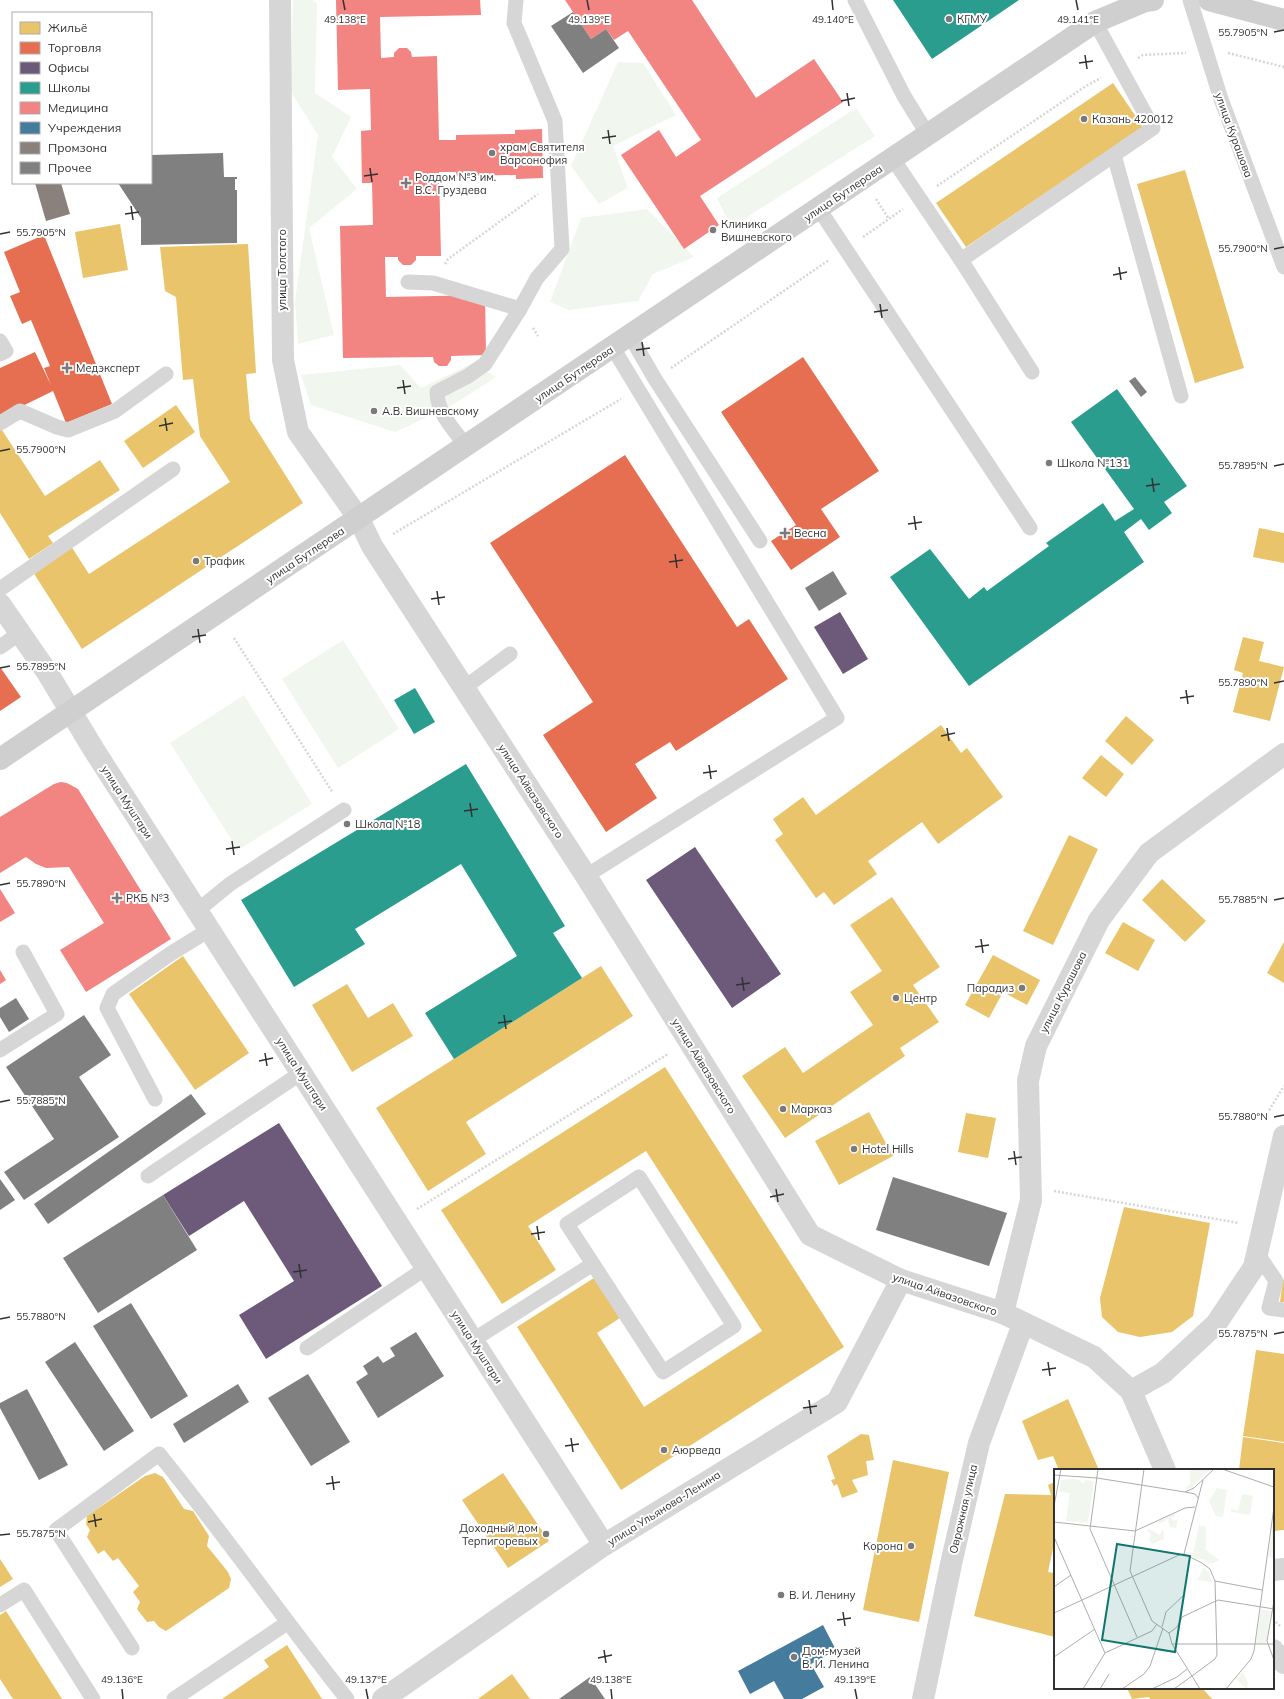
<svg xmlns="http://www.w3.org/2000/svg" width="1284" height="1699" viewBox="0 0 1284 1699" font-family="Mulish,sans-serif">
	<rect width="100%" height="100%" fill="#fff"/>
	<g fill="#f1f6ee">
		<path d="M293 0H313L317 4 315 93 351 117 332 157 357 189 309 228 334 335 298 344 295 301 318 135 291 92Z"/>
		<path d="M618 62 643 63 676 115 613 146 628 188 599 204 571 166Z"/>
		<path d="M856 108 875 136 731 227 717 198Z"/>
		<path d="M647 209 694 257 653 274 638 301 569 310 550 302 581 218Z"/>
		<path d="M473 363 496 377 451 406 395 432 311 405 301 375 400 365 421 388Z"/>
		<path d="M343 640 399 729 338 768 282 679Z"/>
		<path d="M244 695 312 804 238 850 170 743Z"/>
	</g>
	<g fill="#e9c46a">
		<path d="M1113 83 1143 127 966 247 936 203Z"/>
		<path d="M1185 170 1244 368 1195 383 1137 184Z"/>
		<path d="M120 224 128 270 83 278 75 232Z"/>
		<path d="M248 244 256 373 246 374 250 419 303 503 82 649 33 572 71 546 89 574 230 482 200 436 193 379 183 380 176 297 165 291 160 247Z"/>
		<path d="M176 405 195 432 143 468 124 441Z"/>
		<path d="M0 427 45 496 100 460 120 490 48 536 53 543 29 559 0 513Z"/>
		<path d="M1259 528 1284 533V563L1253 557Z"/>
		<path d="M1243 637 1264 642 1259 661 1284 667 1270 721 1233 712 1243 673 1234 670Z"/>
		<path d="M1126 716 1154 740 1132 765 1105 741Z"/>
		<path d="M941 725 961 753 967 748 1003 797 938 844 922 822 868 861 877 874 834 905 824 892 816 898 775 840 783 834 773 819 803 797 816 815Z"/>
		<path d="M1101 755 1124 774 1106 797 1082 778Z"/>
		<path d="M1069 835 1098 849 1053 945 1023 931Z"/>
		<path d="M1162 879 1206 921 1185 942 1142 900Z"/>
		<path d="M892 897 940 967 913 985 939 1022 900 1048 905 1056 785 1138 742 1076 785 1047 803 1073 873 1025 850 992 882 971 850 925Z"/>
		<path d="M1123 922 1155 940 1138 971 1105 953Z"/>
		<path d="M1284 942V983L1267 973Z"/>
		<path d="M993 955 1040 980 1027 1005 1003 992 989 1018 965 1005Z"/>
		<path d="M183 956 249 1053 195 1090 129 994Z"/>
		<path d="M601 966 633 1016 466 1122 486 1154 428 1191 376 1108Z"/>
		<path d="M347 984 368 1018 393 1003 413 1036 352 1072 312 1005Z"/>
		<path d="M665 1067 844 1347 621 1490 517 1327 597 1276 623 1316 597 1333 644 1407 762 1331 646 1151 528 1226 556 1270 502 1304 441 1210Z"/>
		<path d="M869 1112 893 1156 839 1185 815 1141Z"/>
		<path d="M966 1113 996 1118 988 1158 958 1152Z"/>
		<path d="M1124 1207 1210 1223 1193 1316 1172 1332 1140 1337 1118 1332 1102 1317 1100 1298Z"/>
		<path d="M1283 1280H1284V1302H1280Z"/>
		<path d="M1256 1350 1284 1354V1442L1243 1436Z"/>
		<path d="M1068 1399 1099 1470H1059L1053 1456 1038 1460 1022 1421Z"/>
		<path d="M861 1434 869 1435 874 1460 866 1461 868 1475 852 1480 858 1492 842 1498 837 1484 834 1486 831 1480 835 1479 827 1456Z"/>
		<path d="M1243 1437 1284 1443V1530L1273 1531V1470H1239Z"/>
		<path d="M893 1460 949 1472 919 1622 863 1610Z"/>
		<path d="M155 1473 163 1477 184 1509 193 1511 209 1536 207 1546 228 1572 231 1579 229 1588 166 1631 159 1627 154 1621 147 1622 137 1609 140 1602 133 1592 139 1586 118 1558 113 1561 104 1550 98 1554 87 1537 90 1530 86 1524 87 1516 145 1476Z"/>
		<path d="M503 1473 549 1541 508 1568 462 1500Z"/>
		<path d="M1055 1482V1539L1048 1572 1055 1573V1637L974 1616 1005 1494 1051 1495 1048 1485Z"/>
		<path d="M0 1559 13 1579 0 1587Z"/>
		<path d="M6 1611 62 1699H13L0 1679V1615Z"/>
		<path d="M287 1645 322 1699H222L269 1667 264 1660Z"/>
		<path d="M512 1674 530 1699H478Z"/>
		<path d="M1127 1688H1202L1212 1699H1150L1149 1697 1132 1699Z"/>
	</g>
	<g fill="#e76f51">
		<path d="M44 235 112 404 66 423 53 391 0 417V368L35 352 51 385 44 368 50 366 31 320 22 324 10 296 20 292 4 252Z"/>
		<path d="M803 357 879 471 821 509 840 537 791 570 771 541 796 525 721 412Z"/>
		<path d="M625 455 737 627 749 619 788 679 676 751 670 742 635 764 657 798 606 832 543 735 593 702 490 543Z"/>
		<path d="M0 667 21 697 0 711Z"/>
	</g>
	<g fill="#6d597a">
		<path d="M840 612 868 659 843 674 814 627Z"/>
		<path d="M695 847 781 974 732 1008 646 880Z"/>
		<path d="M279 1123 382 1286 266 1359 239 1315 294 1281 244 1201 189 1236 163 1195Z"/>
	</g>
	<g fill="#2a9d8f">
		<path d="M893 0H1019L932 59Z"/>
		<path d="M1117 389 1187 486 1164 502 1172 513 1149 530 1141 519 1124 532 1144 562 969 686 890 577 930 549 969 599 984 587 987 591 1049 546 1046 543 1103 503 1115 521 1134 509 1071 422Z"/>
		<path d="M415 688 435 722 414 734 394 700Z"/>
		<path d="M466 764 565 926 553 933 582 978 454 1059 425 1013 517 956 461 864 355 929 365 944 294 987 241 900Z"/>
	</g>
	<g fill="#f28482">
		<path d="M336 0H480L481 15 380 17 381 58 394 57V53L399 48H407L411 52 412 57 437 56 439 140H456V135L515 134V130L542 129 543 178 516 179V175L456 176V172H439L441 256H416V260L411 265H403L398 260V257H385L386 297 485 295 486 355 451 356V360L447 366H439L434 362 433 357 343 358 340 226 373 225 372 183H362L361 131 371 130 370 89 338 90Z"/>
		<path d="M565 0H692L756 98 814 59 843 102 700 196 719 225 684 249 621 155 659 130 676 157 701 140 628 31 614 40 606 29 591 39Z"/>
		<path d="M61 782 67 783 78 789 171 939 86 992 60 950 104 923 69 867 46 868 36 864 26 857 0 873V817L54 784Z"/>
		<path d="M0 889 15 913 0 922Z"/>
		<path d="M0 970 6 980 0 984Z"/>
	</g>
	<path fill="#457b9d" d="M823 1625 836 1650 811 1664 824 1687 802 1699H784L774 1681 750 1694 738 1671Z"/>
	<path fill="#8a817c" d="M35 183H61L70 214 46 221Z"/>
	<g fill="#808080">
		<path d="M573 12 591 39 606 29 619 48 583 73 551 26Z"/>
		<path d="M223 153 224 177H237V179H235V190H237V243L141 245V218L118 183H151V155Z"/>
		<path d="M1135 377 1147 392 1141 397 1129 381Z"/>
		<path d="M833 571 847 594 819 611 805 588Z"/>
		<path d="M16 998 29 1019 9 1032 0 1017V1008Z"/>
		<path d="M84 1015 111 1055 79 1077 119 1137 24 1200 4 1172 54 1139 6 1067Z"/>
		<path d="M191 1094 206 1114 48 1224 34 1204Z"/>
		<path d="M893 1177 1007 1213 989 1266 876 1230Z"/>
		<path d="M0 1179 15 1200 0 1210Z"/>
		<path d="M163 1195 197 1250 98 1313 63 1258Z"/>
		<path d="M131 1303 188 1396 151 1419 93 1326Z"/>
		<path d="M416 1332 444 1376 378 1418 356 1382 368 1374 363 1366 378 1356 383 1363 395 1356 390 1348Z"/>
		<path d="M75 1342 134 1431 104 1451 45 1362Z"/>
		<path d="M308 1374 350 1442 311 1466 268 1398Z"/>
		<path d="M238 1384 249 1402 184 1443 173 1424Z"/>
		<path d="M27 1389 68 1465 39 1480 0 1408V1403Z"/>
		<path d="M590 1677 605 1699H559Z"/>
	</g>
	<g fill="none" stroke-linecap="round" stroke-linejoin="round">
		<g stroke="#d6d6d6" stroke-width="2.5" stroke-dasharray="2 2" stroke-linecap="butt">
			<path d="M1228 53 1284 67"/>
			<path d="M1138 58 1143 55 1186 53"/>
			<path d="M937 186 1086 86 1101 78"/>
			<path d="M876 199 889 219"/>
			<path d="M863 237 903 209"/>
			<path d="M445 264 448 259 538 194"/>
			<path d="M533 328 538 336"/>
			<path d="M671 368 829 260"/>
			<path d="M393 534 621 399"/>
			<path d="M234 638 333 793"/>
			<path d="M1267 1118 1268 1112 1284 1086"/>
			<path d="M1054 1191 1239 1223"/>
			<path d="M417 1209 668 1054"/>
			<path d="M1273 1619 1280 1626"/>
		</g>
		<g stroke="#d6d6d6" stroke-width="15">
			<path d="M855 0 904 96 928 135"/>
			<path d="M1190 0 1221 99 1284 267"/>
			<path d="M1114 155 1181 396"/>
			<path d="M893 159 961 260 1032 372"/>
			<path d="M819 209 1030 528"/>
			<path d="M961 260 1153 128 1095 22"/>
			<path d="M408 282 433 283 520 309 537 278 562 249 555 121 514 23 516 0"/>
			<path d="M630 336 655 379 760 541"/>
			<path d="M0 341 6 351 0 354"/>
			<path d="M0 423 20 411 57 427 68 430 115 411 166 374"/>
			<path d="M467 447C455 431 437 413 437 392L468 376 485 364 520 309"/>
			<path d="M0 589 173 469"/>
			<path d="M0 647 20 633"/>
			<path d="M464 688 510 654"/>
			<path d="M586 876 837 718 613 348"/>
			<path d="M197 911 230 884 344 810"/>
			<path d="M0 1050 57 1014 23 952"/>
			<path d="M155 1099 107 1008 113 994 170 954 209 930"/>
			<path d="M148 1176 301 1073"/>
			<path d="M1257 1253 1276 1281 1269 1308 1284 1310"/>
			<path d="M473 1340 593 1264 567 1224 639 1177 734 1326 663 1372 593 1264"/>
			<path d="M307 1348 426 1268"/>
			<path d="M0 1605 24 1590 93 1699"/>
			<path d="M132 1648 56 1530 159 1454C224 1534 283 1618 347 1699"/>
			<path d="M174 1699 287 1623"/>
		</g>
		<g stroke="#d6d6d6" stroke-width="22">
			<path d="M280 0 283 360 298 432 359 519 372 546 586 876 810 1235 901 1280 1003 1313 1094 1357 1131 1391 1165 1470"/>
			<path d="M0 604 47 672 94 750 604 1545"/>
			<path d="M1003 1313 1031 1200 1028 1081 1036 1046 1099 920 1149 853 1284 754"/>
			<path d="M1131 1391 1163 1373 1216 1324 1254 1267 1284 1136"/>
			<path d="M1273 1570 1284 1569"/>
			<path d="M1273 1650 1284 1663"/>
			<path d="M383 1699 604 1545 837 1402 901 1280"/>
			<path d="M923 1699 951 1564 979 1443 1023 1324"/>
		</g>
		<g stroke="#cfcfcf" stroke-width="22">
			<path d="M1209 0 1284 20"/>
			<path d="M0 759 1095 22 1145 1 1153 0"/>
		</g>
	</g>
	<path fill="none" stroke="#323232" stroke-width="1.5" d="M343 0 345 10M587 0 589 10M832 0 833 10M1076 0 1078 10M1274 32 1284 30M1085 55 1087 69M1079 63 1093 61M847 93 849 106M841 101 855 98M608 130 610 144M602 138 616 136M370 168 372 182M364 176 378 174M131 206 133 220M125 214 139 212M0 234 10 232M1274 249 1284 247M1119 267 1121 280M1113 275 1127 272M880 304 882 318M874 312 888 310M642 342 644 356M636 350 650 348M403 380 405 394M397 388 411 386M165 418 167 431M159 426 173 423M0 451 10 449M1274 466 1284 464M1152 478 1154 492M1146 486 1160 484M914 516 916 530M908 524 922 522M675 554 677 568M669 562 683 560M437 591 439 605M431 599 445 597M198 629 200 643M192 637 206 635M0 668 10 666M1274 683 1284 681M1186 690 1188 704M1180 698 1194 696M947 728 949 741M941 736 955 733M709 765 711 779M703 773 717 771M470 803 472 817M464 811 478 809M232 841 234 855M226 849 240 847M0 885 10 883M1274 900 1284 898M981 939 983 953M975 947 989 945M742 977 744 991M736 985 750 983M504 1015 506 1029M498 1023 512 1021M265 1053 267 1066M259 1061 273 1058M0 1102 10 1100M1274 1117 1284 1115M1014 1151 1016 1165M1008 1159 1022 1157M776 1189 778 1202M770 1197 784 1194M537 1226 539 1240M531 1234 545 1232M299 1264 301 1278M293 1272 307 1270M0 1319 10 1317M1274 1334 1284 1332M1048 1362 1050 1376M1042 1370 1056 1368M809 1400 811 1414M803 1408 817 1406M571 1438 573 1452M565 1446 579 1444M332 1476 334 1490M326 1484 340 1482M94 1514 96 1527M88 1522 102 1519M0 1535 10 1534M843 1612 845 1626M837 1620 851 1618M604 1650 606 1663M598 1658 612 1655M122 1689 123 1699M366 1689 368 1699M611 1689 612 1699M855 1689 857 1699"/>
	<g fill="#7a7a7a" stroke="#fff" stroke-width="1.5">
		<circle cx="949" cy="19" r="4"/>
		<circle cx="1084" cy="119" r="4"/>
		<circle cx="492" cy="153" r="4"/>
		<path d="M404 177h4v4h4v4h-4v4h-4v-4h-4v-4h4z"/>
		<circle cx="713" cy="230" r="4"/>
		<path d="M65 362h4v4h4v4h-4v4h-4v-4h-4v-4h4z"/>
		<circle cx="374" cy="411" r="4"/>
		<circle cx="1049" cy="463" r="4"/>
		<path d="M783 527h4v4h4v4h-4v4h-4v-4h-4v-4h4z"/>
		<circle cx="196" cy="561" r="4"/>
		<circle cx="347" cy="824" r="4"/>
		<path d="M115 892h4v4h4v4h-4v4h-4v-4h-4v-4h4z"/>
		<circle cx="1022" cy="988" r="4"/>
		<circle cx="896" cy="998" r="4"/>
		<circle cx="783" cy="1109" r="4"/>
		<circle cx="854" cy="1149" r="4"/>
		<circle cx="664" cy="1450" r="4"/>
		<circle cx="546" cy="1534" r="4"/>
		<circle cx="911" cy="1546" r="4"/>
		<circle cx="781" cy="1595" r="4"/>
		<circle cx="794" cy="1657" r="4"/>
	</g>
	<g text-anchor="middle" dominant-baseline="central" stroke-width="4" stroke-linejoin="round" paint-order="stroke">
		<g font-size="11" fill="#323232" stroke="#fff" text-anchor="start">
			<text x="957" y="19">КГМУ</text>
			<text x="1092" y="119">Казань 420012</text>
			<text x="500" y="147">храм Святителя<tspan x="500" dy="13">Варсонофия</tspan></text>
			<text x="415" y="177">Роддом №3 им.<tspan x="415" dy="13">В.С. Груздева</tspan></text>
			<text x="721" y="224">Клиника<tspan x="721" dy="13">Вишневского</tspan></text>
			<text x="76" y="368">Медэксперт</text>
			<text x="382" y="411">А.В. Вишневскому</text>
			<text x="1057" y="463">Школа №131</text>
			<text x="794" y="533">Весна</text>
			<text x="204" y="561">Трафик</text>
			<text x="355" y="824">Школа №18</text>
			<text x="126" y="898">РКБ №3</text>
			<text x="1014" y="988" text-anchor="end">Парадиз</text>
			<text x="904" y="998">Центр</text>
			<text x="791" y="1109">Марказ</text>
			<text x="862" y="1149">Hotel Hills</text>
			<text x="672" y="1450">Аюрведа</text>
			<text x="538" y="1528" text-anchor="end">Доходный дом<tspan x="538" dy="13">Терпигоревых</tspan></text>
			<text x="903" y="1546" text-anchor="end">Корона</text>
			<text x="789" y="1595">В. И. Ленину</text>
			<text x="802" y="1651">Дом-музей<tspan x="802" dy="13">В. И. Ленина</tspan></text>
		</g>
		<g font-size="11" fill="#323232" stroke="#fff">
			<text transform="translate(1234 135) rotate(70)">улица Курашова</text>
			<text transform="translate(843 193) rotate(-34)">улица Бутлерова</text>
			<text transform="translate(282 270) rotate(-90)">улица Толстого</text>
			<text transform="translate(574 374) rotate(-34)">улица Бутлерова</text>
			<text transform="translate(305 555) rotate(-34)">улица Бутлерова</text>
			<text transform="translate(531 791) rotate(57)">улица Айвазовского</text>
			<text transform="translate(127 802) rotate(57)">улица Муштари</text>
			<text transform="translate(1063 992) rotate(-63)">улица Курашова</text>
			<text transform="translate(704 1066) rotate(58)">улица Айвазовского</text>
			<text transform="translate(302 1074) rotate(57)">улица Муштари</text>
			<text transform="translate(945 1294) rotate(19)">улица Айвазовского</text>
			<text transform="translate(477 1347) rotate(57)">улица Муштари</text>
			<text transform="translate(664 1508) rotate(-32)">улица Ульянова-Ленина</text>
			<text transform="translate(963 1509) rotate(-77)">Овражная улица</text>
		</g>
	</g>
	<g transform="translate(1054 1469)">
		<rect width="220" height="220" fill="#fff"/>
		<path d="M136 0H156L137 19 130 20 136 15ZM18 10 25 11 29 15 32 11 40 12 34 54 12 52 16 24 5 23 7 11ZM163 19 173 21 169 48 162 47 155 32ZM188 25 199 27 196 46 178 43 176 40 184 41ZM121 44V47L117 49 119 52 124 50 122 59 116 58 114 50 107 54 104 52ZM220 48V89L214 88ZM145 56 152 58V81L165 91 157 95V90L156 95 149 90H142L135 85 139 84ZM95 60 106 66 109 60 110 70 98 75 95 72 97 65 93 61ZM150 98 156 105 158 113 143 111ZM207 140 217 142 212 175H202ZM189 203 194 214 193 220 182 210Z" fill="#f1f6ee"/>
		<path fill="none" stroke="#adadad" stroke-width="1" d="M44 0 36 60 83 168M90 0 76 102 98 152 115 164 118 175 138 207 120 220M168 0 220 18M0 6 43 9 131 23 140 19 160 0M131 23 141 25 144 29M0 37 7 0M0 53 81 62 131 39 141 38M0 68 51 184M130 85 149 11M161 112 208 121M0 118 17 106M220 132 213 172 220 191M0 144 125 86 130 85 148 94 156 100 161 112 163 186 161 190 138 207 146 220M108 158 112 143 131 125M115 164 123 158 128 148 164 131 220 140M118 175H220M0 188 41 160M29 220 51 184 98 162 103 155M46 220 55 205M68 220 90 205 96 197 109 159M98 220 123 208 133 200M172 220 197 190 200 182 220 38"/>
		<path fill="#0f766e" fill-opacity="0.15" stroke="#0f766e" stroke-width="2" d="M63 75 136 87 121 183 48 171Z"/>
		<rect width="220" height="220" fill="none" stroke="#323232" stroke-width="2"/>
	</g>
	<g font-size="10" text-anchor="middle" fill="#323232" stroke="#fff" stroke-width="4" stroke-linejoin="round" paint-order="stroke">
		<text x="345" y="23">49.138°E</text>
		<text x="589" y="23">49.139°E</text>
		<text x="833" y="23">49.140°E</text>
		<text x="1078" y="23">49.141°E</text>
		<text x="1243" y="36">55.7905°N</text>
		<text x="41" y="236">55.7905°N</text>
		<text x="1243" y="252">55.7900°N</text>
		<text x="41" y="453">55.7900°N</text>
		<text x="1243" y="469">55.7895°N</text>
		<text x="41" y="670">55.7895°N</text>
		<text x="1243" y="686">55.7890°N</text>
		<text x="41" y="887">55.7890°N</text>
		<text x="1243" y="903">55.7885°N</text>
		<text x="41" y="1104">55.7885°N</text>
		<text x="1243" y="1120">55.7880°N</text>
		<text x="41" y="1320">55.7880°N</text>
		<text x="1243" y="1337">55.7875°N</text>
		<text x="41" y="1537">55.7875°N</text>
		<text x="122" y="1683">49.136°E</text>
		<text x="366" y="1683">49.137°E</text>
		<text x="611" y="1683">49.138°E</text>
		<text x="855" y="1683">49.139°E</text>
	</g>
	<rect x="12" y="12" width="140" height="172" fill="#ffffff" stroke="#adadad"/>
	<rect x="20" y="22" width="20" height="12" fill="#e9c46a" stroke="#adadad"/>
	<text x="48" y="32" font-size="12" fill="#323232">Жильё</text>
	<rect x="20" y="42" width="20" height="12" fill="#e76f51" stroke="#adadad"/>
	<text x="48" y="52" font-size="12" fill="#323232">Торговля</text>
	<rect x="20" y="62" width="20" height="12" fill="#6d597a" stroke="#adadad"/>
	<text x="48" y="72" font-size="12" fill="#323232">Офисы</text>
	<rect x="20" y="82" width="20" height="12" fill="#2a9d8f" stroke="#adadad"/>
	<text x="48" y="92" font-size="12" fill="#323232">Школы</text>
	<rect x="20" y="102" width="20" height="12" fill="#f28482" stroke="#adadad"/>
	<text x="48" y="112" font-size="12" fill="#323232">Медицина</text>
	<rect x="20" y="122" width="20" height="12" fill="#457b9d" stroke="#adadad"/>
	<text x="48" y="132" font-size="12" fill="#323232">Учреждения</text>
	<rect x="20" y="142" width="20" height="12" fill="#8a817c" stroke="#adadad"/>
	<text x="48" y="152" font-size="12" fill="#323232">Промзона</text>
	<rect x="20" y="162" width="20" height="12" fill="#808080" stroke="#adadad"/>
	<text x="48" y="172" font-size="12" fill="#323232">Прочее</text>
</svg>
